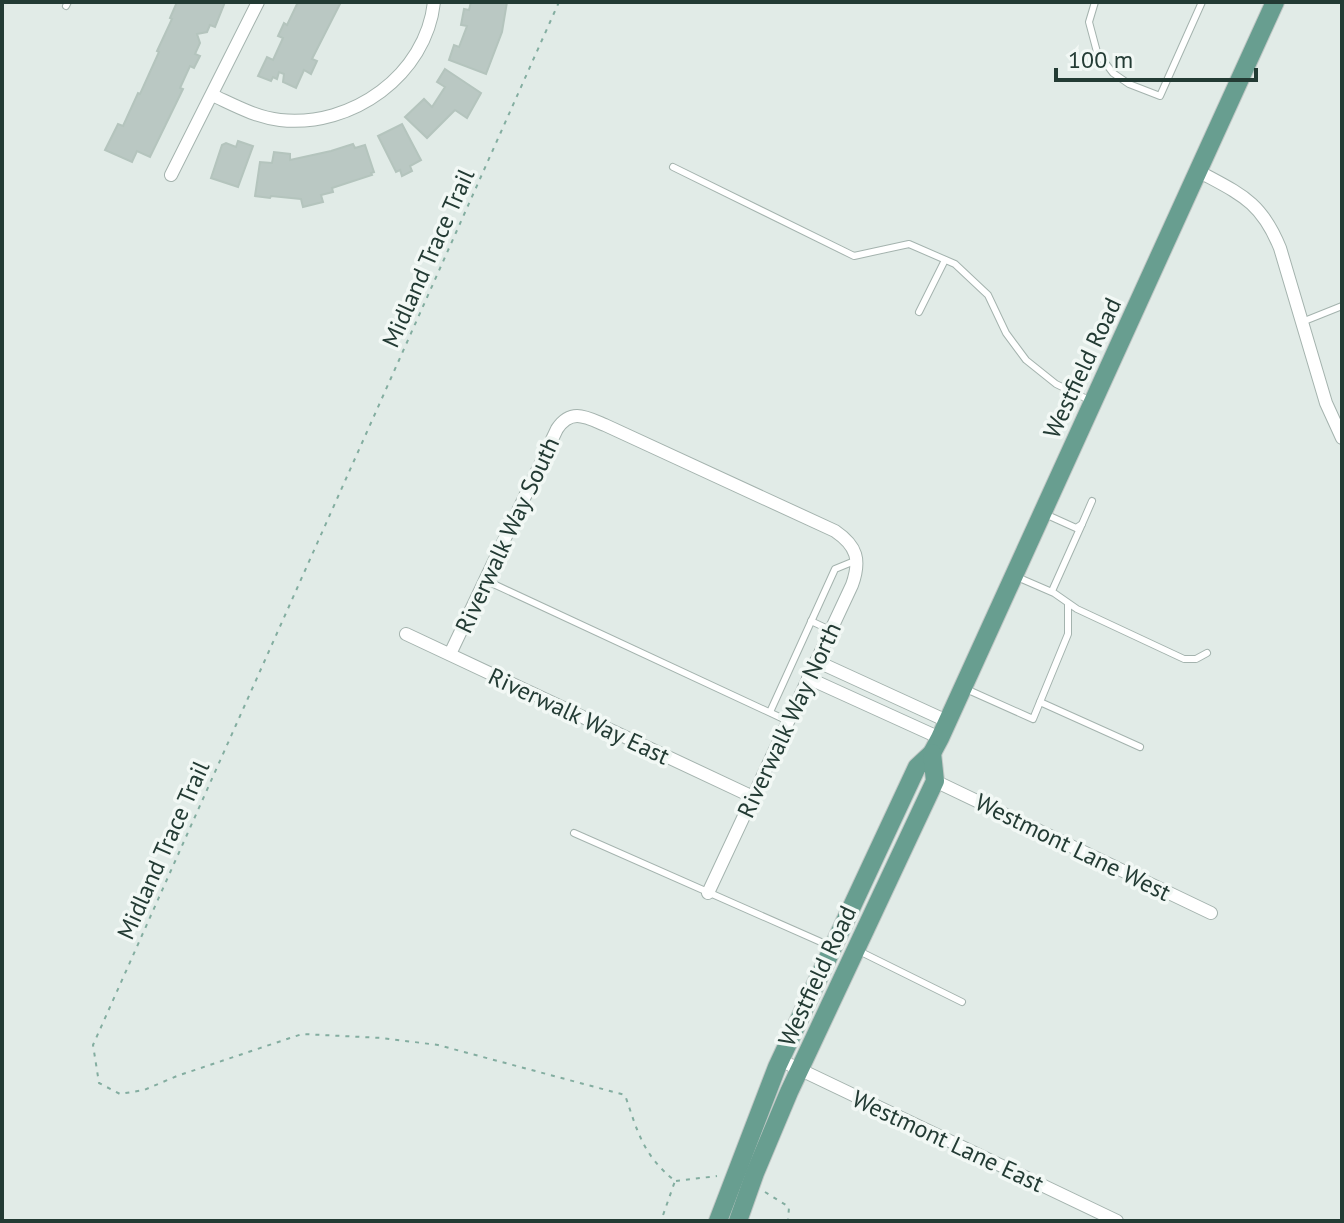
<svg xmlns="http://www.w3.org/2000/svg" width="1344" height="1223" viewBox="0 0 1344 1223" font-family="'PT Sans',sans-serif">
	<rect width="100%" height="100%" fill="#e1ebe7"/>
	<g fill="#bac8c3" stroke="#b4c4bd" stroke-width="2">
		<path d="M177 2H225L215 27 210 25 207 32 197 34 200 43 195 54 200 56 194 68 190 66 180 88 183 89 150 157 137 151 132 162 105 150 118 124 123 126 138 93 140 94 159 52 157 51 172 19 170 18Z"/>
		<path d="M298 2H341L312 59 317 61 311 74 304 70 296 88 283 82 284 74 279 72 277 79 273 77 271 81 258 76 267 57 273 60 283 38 278 36 284 23 287 25Z"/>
		<path d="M471 2H507L502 32 486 74 449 60 454 45 459 47 467 26 461 25 464 9 469 10Z"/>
		<path d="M445 69 481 93 467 118 455 110 427 138 405 117 424 99 432 107 445 87 437 82Z"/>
		<path d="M402 124 421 160 410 166 412 171 402 176 400 170 396 172 378 136Z"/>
		<path d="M238 141 253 146 238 187 211 178 222 145 226 143 236 147Z"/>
		<path d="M353 144 355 148 365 145 374 172 371 173 372 175 332 188 333 192 321 195 323 202 303 207 301 199 271 196 270 198 255 196 260 162 272 163 274 152 290 154V160L331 151Z"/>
	</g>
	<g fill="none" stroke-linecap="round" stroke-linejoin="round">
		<defs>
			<g id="service">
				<path d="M1095 2 1089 22 1097 52 1113 73 1129 84 1160 96 1202 2"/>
				<path d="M66 6 68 2"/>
				<path d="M673 167 854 256 909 244 955 264 988 295 1006 333 1026 360 1056 384 1089 400"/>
				<path d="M919 312 945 260"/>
				<path d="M1302 322 1342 306"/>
				<path d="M1045 514 1076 528 1082 524 1092 501"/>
				<path d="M1017 577 1054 593 1077 609 1184 659H1196L1207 653"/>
				<path d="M487 581 788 721"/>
				<path d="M1052 591 1082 524"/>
				<path d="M811 621 830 630"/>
				<path d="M966 689 1033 719 1068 634V604"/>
				<path d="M1040 702 1140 747"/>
				<path d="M770 712 835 569 857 560"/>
				<path d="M574 833 830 946"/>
				<path d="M859 951 962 1002"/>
			</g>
			<g id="minor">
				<path d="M212 95C234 105 255 117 280 120 352 128 426 75 434 2"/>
				<path d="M1198 171C1240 194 1261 201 1280 248L1326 403 1342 438"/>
				<path d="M171 175 258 2"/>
				<path d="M406 634 753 797"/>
				<path d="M450 654 557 429C571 408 586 417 605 425L835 531C857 546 861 560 852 585L708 893"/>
				<path d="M816 661 947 721"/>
				<path d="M808 678 940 738"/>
				<path d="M935 781 1211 913"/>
				<path d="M780 1060 1117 1221"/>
			</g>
			<g id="primary">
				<path d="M718 1221 777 1067 917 767 932 753 940 738 1275 2"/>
				<path d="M738 1221 755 1173 789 1092 935 781 932 753"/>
			</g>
		</defs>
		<use href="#service" stroke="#a4b3ae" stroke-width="8"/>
		<use href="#minor" stroke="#a4b3ae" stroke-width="14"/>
		<use href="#primary" stroke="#c1c8c6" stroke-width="20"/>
		<g stroke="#83ada0" stroke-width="2" stroke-dasharray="4 6" stroke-linecap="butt">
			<path d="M559 2 93 1045 99 1083 120 1094 144 1090 177 1076 302 1034 382 1038 438 1045 625 1095C638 1133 643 1155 675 1181L661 1221"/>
			<path d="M676 1181 717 1176"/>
			<path d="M765 1192 789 1207 788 1221"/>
		</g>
		<use href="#service" stroke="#fff" stroke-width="6"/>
		<use href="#minor" stroke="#fff" stroke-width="12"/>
		<use href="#primary" stroke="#689e90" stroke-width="18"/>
	</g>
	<g text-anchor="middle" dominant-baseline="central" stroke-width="7" stroke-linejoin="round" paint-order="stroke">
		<g font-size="24" fill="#233b34" stroke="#f2f8f5">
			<text transform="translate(428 258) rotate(-66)">Midland Trace Trail</text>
			<text transform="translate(1082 368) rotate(-65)">Westfield Road</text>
			<text transform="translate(507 535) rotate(-65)">Riverwalk Way South</text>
			<text transform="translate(579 716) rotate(25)">Riverwalk Way East</text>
			<text transform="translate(789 720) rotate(-65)">Riverwalk Way North</text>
			<text transform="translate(1073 847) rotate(26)">Westmont Lane West</text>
			<text transform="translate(163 850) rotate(-66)">Midland Trace Trail</text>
			<text transform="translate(817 976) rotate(-65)">Westfield Road</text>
			<text transform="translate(948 1141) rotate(25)">Westmont Lane East</text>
		</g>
	</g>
	<rect width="1344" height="1223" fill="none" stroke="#233b34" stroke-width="8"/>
	<path d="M1056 68v12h200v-12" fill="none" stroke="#233b34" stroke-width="4"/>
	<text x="1068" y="68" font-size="24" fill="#233b34" stroke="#f2f8f5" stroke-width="6" paint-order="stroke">100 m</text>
</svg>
